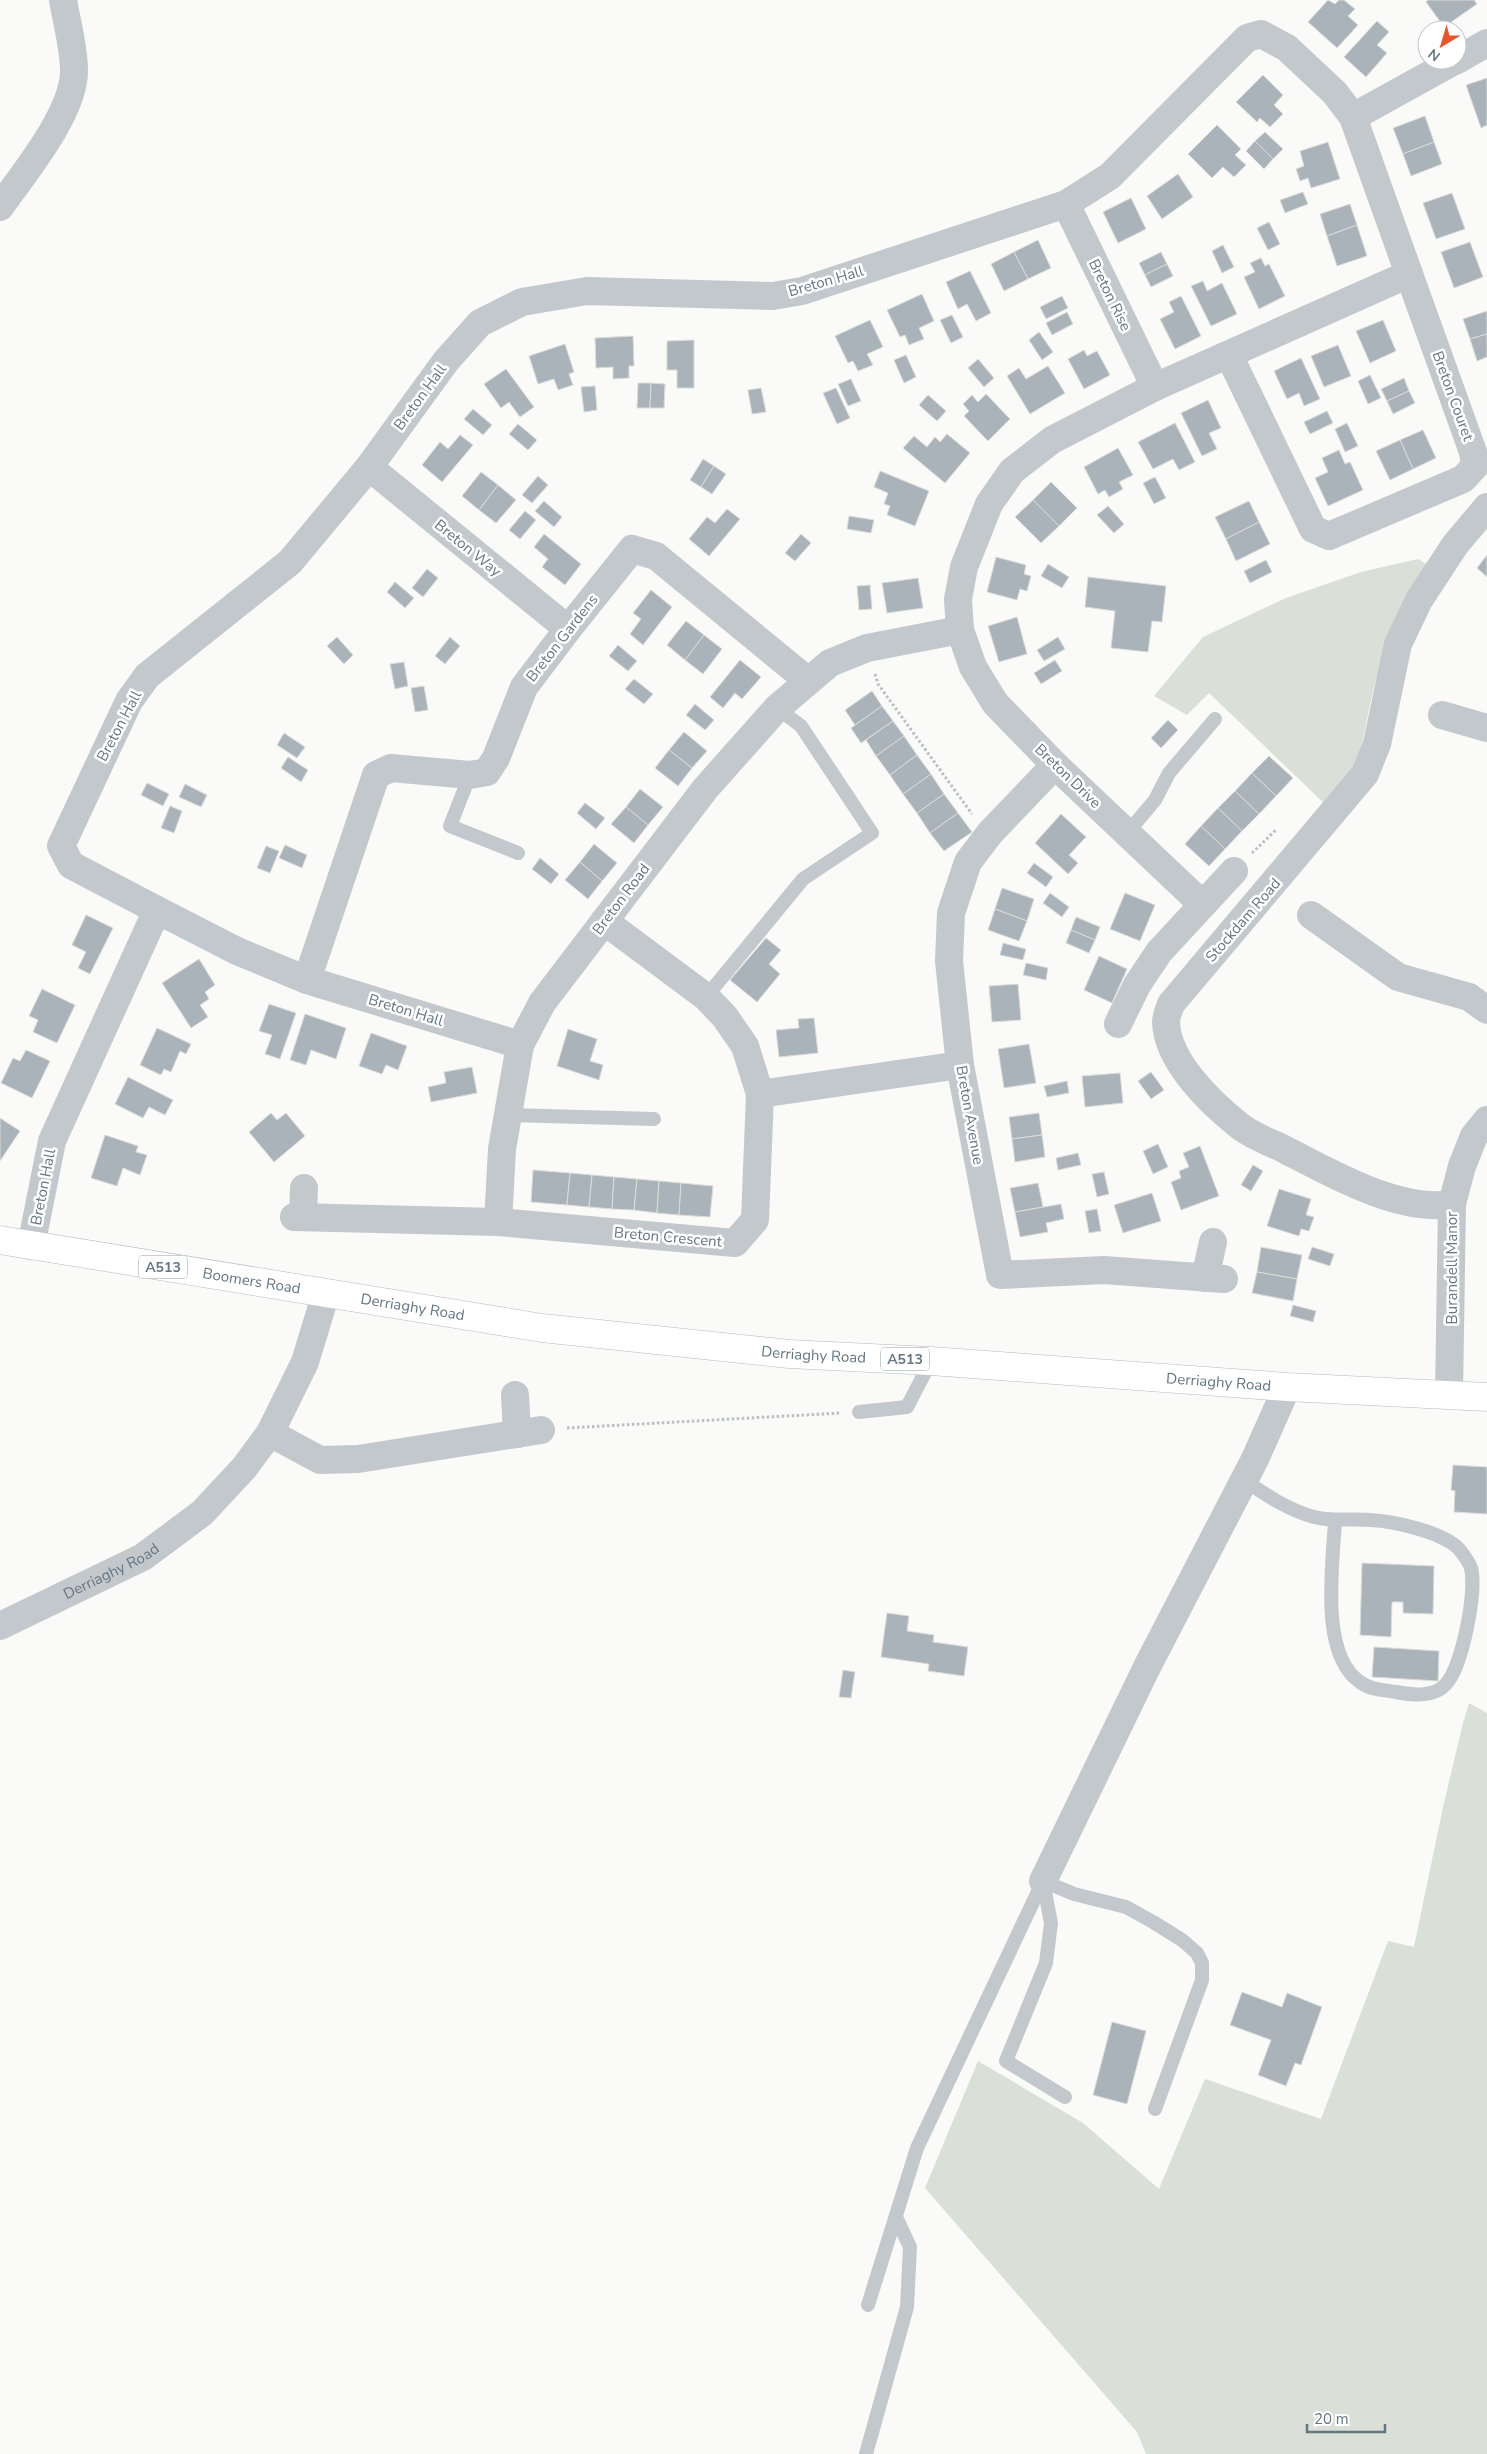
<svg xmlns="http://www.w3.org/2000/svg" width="1487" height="2454" viewBox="0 0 1487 2454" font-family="'Nunito Sans',sans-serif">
	<rect width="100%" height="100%" fill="#fafaf8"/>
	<g fill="#dadfd7">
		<path d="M1418 559 1433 568C1411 604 1388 639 1376 680 1362 728 1367 768 1327 806L1209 693 1187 715 1154 696 1203 637 1286 598 1361 572Z"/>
		<path d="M1469 1703 1487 1713V2454H1146L1137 2432 925 2188 978 2061 1083 2123 1159 2189 1205 2079 1321 2119 1388 1941 1414 1947 1443 1807 1463 1723Z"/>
	</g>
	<g fill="#aab3b9" stroke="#dcdcda">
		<path d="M1328 0 1335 4 1339 0H1344L1355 9 1348 16 1358 25 1337 48 1308 22Z"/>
		<path d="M1428 0H1474L1477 4 1444 27 1426 2Z"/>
		<path d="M1377 21 1389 32 1377 45 1387 53 1366 77 1344 57Z"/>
		<path d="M1263 75 1283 95 1274 105 1283 114 1270 127 1260 118 1257 122 1236 102Z"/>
		<path d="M1487 78V125L1481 128 1466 85Z"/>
		<path d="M1425 116 1434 142 1403 154 1393 128Z"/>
		<path d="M1217 125 1241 149 1235 155 1246 165 1234 177 1223 167 1212 178 1188 154Z"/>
		<path d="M1265 132 1283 149 1273 159 1255 141Z"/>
		<path d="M1255 141 1273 159 1264 169 1246 151Z"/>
		<path d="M1328 142 1340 179 1311 188 1308 178 1300 181 1296 169 1304 166 1300 151Z"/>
		<path d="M1434 142 1442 164 1411 176 1403 154Z"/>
		<path d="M1178 174 1193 197 1162 219 1147 196Z"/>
		<path d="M1303 192 1308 204 1285 213 1280 200Z"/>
		<path d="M1452 193 1465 229 1436 239 1423 203Z"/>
		<path d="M1131 198 1146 229 1118 243 1103 212Z"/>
		<path d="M1350 204 1357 225 1327 236 1320 214Z"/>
		<path d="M1269 222 1280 244 1268 250 1257 228Z"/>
		<path d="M1357 225 1367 256 1337 266 1327 236Z"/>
		<path d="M1038 240 1051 268 1028 279 1014 252Z"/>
		<path d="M1470 242 1483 277 1454 288 1441 252Z"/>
		<path d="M1223 245 1234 267 1222 273 1212 251Z"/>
		<path d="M1014 252 1028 279 1004 291 991 264Z"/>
		<path d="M1161 252 1167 264 1145 275 1139 263Z"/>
		<path d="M1261 258 1265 266 1269 264 1285 296 1259 309 1244 277 1255 272 1250 263Z"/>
		<path d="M1167 264 1173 276 1151 287 1145 275Z"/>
		<path d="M970 271 991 313 976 321 967 304 958 309 946 282Z"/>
		<path d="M1203 281 1207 291 1222 283 1237 314 1211 326 1191 286Z"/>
		<path d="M922 294 934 321 919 328 924 339 909 345 905 335 900 337 887 310Z"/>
		<path d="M1062 296 1068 308 1046 319 1040 307Z"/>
		<path d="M1181 296 1201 336 1175 349 1160 319 1174 312 1169 302Z"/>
		<path d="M1487 311V334L1470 339 1463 319Z"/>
		<path d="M1067 312 1073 324 1052 335 1046 323Z"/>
		<path d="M952 315 963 337 951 343 940 320Z"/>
		<path d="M870 320 883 347 867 354 873 365 858 371 853 361 848 363 835 336Z"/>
		<path d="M1383 320 1396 351 1370 363 1356 331Z"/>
		<path d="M1039 332 1053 352 1042 360 1029 340Z"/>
		<path d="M1487 334V357L1477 361 1470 339Z"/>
		<path d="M633 336 634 366H629V378L613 379V367L596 368 595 338Z"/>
		<path d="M694 340V388H677V370H667V341Z"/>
		<path d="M565 344 574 372 569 374 573 385 558 390 554 379 538 384 529 356Z"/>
		<path d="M1338 345 1351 376 1324 387 1311 356Z"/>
		<path d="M1084 350 1087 356 1097 351 1110 375 1084 389 1068 359Z"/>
		<path d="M906 355 916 377 904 383 894 360Z"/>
		<path d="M1301 358 1320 399 1304 406 1299 393 1287 399 1274 371Z"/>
		<path d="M978 359 994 378 984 387 968 368Z"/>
		<path d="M1048 366 1065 393 1030 414 1007 376 1019 368 1026 379Z"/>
		<path d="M506 369 534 407 520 417 509 402 501 408 484 384Z"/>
		<path d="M1370 375 1381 398 1368 404 1358 381Z"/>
		<path d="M1404 378 1409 391 1387 401 1381 389Z"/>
		<path d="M851 379 861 401 848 406 838 384Z"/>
		<path d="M638 383H651L650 408H637Z"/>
		<path d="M651 383 665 384 664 408H650Z"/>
		<path d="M595 386 597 410 584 412 581 387Z"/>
		<path d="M761 388 766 412 752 414 748 390Z"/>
		<path d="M836 388 850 418 837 424 823 393Z"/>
		<path d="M1409 391 1415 403 1393 414 1387 401Z"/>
		<path d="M986 394 1010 419 988 441 964 416 969 411 963 404 972 395 978 402Z"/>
		<path d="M928 395 946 411 937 421 919 405Z"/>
		<path d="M1208 400 1221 428 1209 433 1217 449 1202 456 1181 413Z"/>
		<path d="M473 409 492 425 483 435 464 419Z"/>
		<path d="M1327 411 1333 423 1310 434 1304 422Z"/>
		<path d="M1175 423 1195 462 1179 470 1173 459 1153 469 1138 442Z"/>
		<path d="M1347 423 1358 446 1345 452 1335 429Z"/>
		<path d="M518 424 537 440 528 450 509 434Z"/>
		<path d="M1423 430 1436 458 1413 469 1400 440Z"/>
		<path d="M947 434 970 453 945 483 903 448 914 436 927 447 935 437 940 442Z"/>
		<path d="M460 435 473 445 442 482 422 465 440 442 448 449Z"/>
		<path d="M1400 440 1413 469 1390 480 1376 451Z"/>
		<path d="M1118 448 1133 475 1119 482 1123 489 1109 497 1105 490 1098 494 1084 467Z"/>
		<path d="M1339 450 1345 464 1350 462 1363 490 1328 506 1315 478 1328 472 1322 458Z"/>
		<path d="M703 459 714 466 701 487 690 480Z"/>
		<path d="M714 466 726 474 712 494 701 487Z"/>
		<path d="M880 471 929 491 915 526 887 515 890 506 884 504 888 493 874 487Z"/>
		<path d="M481 472 498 485 479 510 462 496Z"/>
		<path d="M538 476 548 485 532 503 522 495Z"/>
		<path d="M1155 477 1166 498 1154 504 1143 483Z"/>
		<path d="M1051 482 1077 508 1059 526 1033 500Z"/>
		<path d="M498 485 516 500 496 523 479 510Z"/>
		<path d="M1033 500 1059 526 1041 543 1015 517Z"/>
		<path d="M544 501 562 517 554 527 535 511Z"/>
		<path d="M1249 501 1259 522 1226 539 1215 517Z"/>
		<path d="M1108 506 1124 524 1114 533 1097 515Z"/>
		<path d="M727 509 740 519 709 556 689 539 707 517 715 523Z"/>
		<path d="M525 511 536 520 520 539 509 530Z"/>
		<path d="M849 516 874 520 871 533 847 529Z"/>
		<path d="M1259 522 1270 544 1236 561 1226 539Z"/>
		<path d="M544 534 581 564 565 585 542 567 548 559 534 547Z"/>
		<path d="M801 534 811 543 795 561 785 553Z"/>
		<path d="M1487 555V577L1477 568Z"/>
		<path d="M996 557 1026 565 1024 574 1031 576 1027 591 1020 589 1017 600 987 592Z"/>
		<path d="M1266 560 1272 572 1250 583 1244 571Z"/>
		<path d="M1048 564 1069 577 1062 588 1041 576Z"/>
		<path d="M427 569 438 578 423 597 412 588Z"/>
		<path d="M1088 577 1166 586 1162 622 1152 621 1148 652 1111 648 1115 611 1085 607Z"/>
		<path d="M918 578 923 608 887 613 882 583Z"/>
		<path d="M395 582 414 598 405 608 387 592Z"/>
		<path d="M870 585 872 609 859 610 857 586Z"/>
		<path d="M651 590 672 607 643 645 630 634 641 619 633 613Z"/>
		<path d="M1017 617 1027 654 999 662 988 626Z"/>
		<path d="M686 621 704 635 685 660 667 645Z"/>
		<path d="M704 635 722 649 703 674 685 660Z"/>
		<path d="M337 637 353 655 344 664 327 646Z"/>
		<path d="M450 637 460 646 445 664 435 656Z"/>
		<path d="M1058 637 1065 649 1044 661 1037 650Z"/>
		<path d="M618 645 637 661 628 671 609 656Z"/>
		<path d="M740 660 761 677 742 699 735 693 723 708 710 697Z"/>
		<path d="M1055 660 1062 671 1041 684 1034 673Z"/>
		<path d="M404 662 408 686 395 689 390 664Z"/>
		<path d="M634 679 653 694 644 704 625 689Z"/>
		<path d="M424 686 428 710 415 712 411 688Z"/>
		<path d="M872 691 882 706 855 725 845 710Z"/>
		<path d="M695 704 714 720 705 730 686 715Z"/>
		<path d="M882 706 893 721 861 743 851 728Z"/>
		<path d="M1168 720 1178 730 1161 748 1151 738Z"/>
		<path d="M893 721 904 736 876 756 866 740Z"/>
		<path d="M684 732 707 751 692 768 669 750Z"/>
		<path d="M284 733 305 747 297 758 277 745Z"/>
		<path d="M904 736 917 755 890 775 876 756Z"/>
		<path d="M669 750 692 768 678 786 655 768Z"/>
		<path d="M917 755 931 774 903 794 890 775Z"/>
		<path d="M1269 756 1293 778 1276 796 1252 773Z"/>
		<path d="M288 757 308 770 301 782 281 768Z"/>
		<path d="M1252 773 1276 796 1259 814 1235 791Z"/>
		<path d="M931 774 944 794 917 813 903 794Z"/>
		<path d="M147 783 169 794 163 806 141 795Z"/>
		<path d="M185 784 207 795 201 807 179 797Z"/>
		<path d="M640 789 663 807 648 825 626 807Z"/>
		<path d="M1235 791 1259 814 1242 831 1218 808Z"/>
		<path d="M944 794 958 813 930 833 917 813Z"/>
		<path d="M585 803 605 818 596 829 577 813Z"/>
		<path d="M170 806 182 811 174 833 161 828Z"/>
		<path d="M626 807 648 825 634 843 611 824Z"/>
		<path d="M1218 808 1242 831 1225 849 1201 826Z"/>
		<path d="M958 813 972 832 944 851 930 833Z"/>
		<path d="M1061 814 1086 837 1069 855 1078 863 1068 874 1035 843Z"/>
		<path d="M1201 826 1225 849 1209 866 1185 844Z"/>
		<path d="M594 844 617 863 602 881 580 862Z"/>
		<path d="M285 845 307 855 302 868 279 858Z"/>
		<path d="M266 846 279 851 270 873 257 868Z"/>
		<path d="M540 858 559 874 551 884 532 869Z"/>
		<path d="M580 862 602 881 588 899 565 880Z"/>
		<path d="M1034 863 1053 877 1046 887 1027 873Z"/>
		<path d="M1002 888 1034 899 1027 921 995 909Z"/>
		<path d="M1050 893 1069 907 1062 917 1043 903Z"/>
		<path d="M1125 893 1155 905 1140 941 1110 929Z"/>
		<path d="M995 909 1027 921 1019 941 988 930Z"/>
		<path d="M86 915 113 928 90 974 78 968 86 952 72 945Z"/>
		<path d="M1076 917 1100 927 1095 940 1071 930Z"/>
		<path d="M1071 930 1095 940 1089 953 1066 943Z"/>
		<path d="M766 938 781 950 769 964 780 974 757 1002 730 980Z"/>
		<path d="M1003 943 1026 949 1023 960 1000 955Z"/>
		<path d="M1099 956 1127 969 1112 1003 1084 990Z"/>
		<path d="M199 959 215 985 205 992 209 999 200 1005 208 1017 191 1028 162 983Z"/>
		<path d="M1026 963 1048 968 1046 980 1023 975Z"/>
		<path d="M1018 984 1021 1020 992 1022 989 986Z"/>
		<path d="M42 989 75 1005 57 1043 33 1032 38 1020 29 1016Z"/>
		<path d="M269 1004 296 1013 280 1059 265 1054 272 1035 259 1031Z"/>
		<path d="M305 1014 346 1028 336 1059 311 1050 306 1065 290 1060Z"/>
		<path d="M814 1018 818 1053 779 1057 776 1030 799 1028 798 1019Z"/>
		<path d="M157 1028 191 1044 186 1054 180 1051 171 1072 164 1069 161 1075 140 1065Z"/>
		<path d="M568 1029 597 1039 590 1061 603 1065 599 1080 557 1066Z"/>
		<path d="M371 1033 407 1046 398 1070 386 1065 382 1074 359 1066Z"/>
		<path d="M1029 1044 1036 1083 1004 1088 998 1049Z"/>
		<path d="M26 1050 50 1061 32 1098 1 1083 13 1058 20 1061Z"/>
		<path d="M472 1067 477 1093 431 1102 428 1087 446 1083 444 1072Z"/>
		<path d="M1151 1072 1164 1090 1151 1099 1138 1081Z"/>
		<path d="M1120 1073 1123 1103 1085 1107 1082 1076Z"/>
		<path d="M128 1077 173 1100 165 1115 149 1107 143 1118 115 1104Z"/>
		<path d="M1067 1081 1069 1093 1047 1097 1044 1086Z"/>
		<path d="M271 1113 277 1120 286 1113 305 1136 274 1162 249 1132Z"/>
		<path d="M1039 1113 1042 1135 1012 1139 1009 1117Z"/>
		<path d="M0 1118 20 1131 0 1161Z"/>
		<path d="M105 1135 138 1146 136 1152 147 1155 140 1175 123 1168 117 1186 91 1178Z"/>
		<path d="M1042 1135 1045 1157 1015 1162 1012 1139Z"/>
		<path d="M1158 1144 1168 1167 1153 1174 1143 1151Z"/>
		<path d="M1200 1146 1219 1196 1181 1210 1171 1182 1181 1178 1179 1171 1189 1167 1183 1153Z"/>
		<path d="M1078 1153 1081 1165 1058 1170 1056 1158Z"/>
		<path d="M1253 1165 1263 1171 1251 1191 1241 1185Z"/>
		<path d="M533 1170 570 1173 567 1205 531 1202Z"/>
		<path d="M1104 1172 1109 1194 1097 1197 1092 1174Z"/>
		<path d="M570 1173 592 1175 589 1207 567 1205Z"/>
		<path d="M592 1175 614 1177 612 1209 589 1207Z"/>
		<path d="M614 1177 637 1179 634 1210 612 1209Z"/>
		<path d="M637 1179 659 1181 657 1213 634 1210Z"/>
		<path d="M659 1181 681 1183 679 1215 657 1213Z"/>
		<path d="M681 1183 713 1186 710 1217 679 1215Z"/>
		<path d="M1038 1183 1043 1207 1015 1212 1010 1188Z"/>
		<path d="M1279 1189 1311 1199 1306 1215 1314 1217 1309 1231 1301 1229 1299 1236 1267 1226Z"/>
		<path d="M1152 1193 1161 1221 1123 1233 1114 1205Z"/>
		<path d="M1061 1204 1064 1219 1046 1223 1048 1232 1020 1237 1015 1212Z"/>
		<path d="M1097 1209 1101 1231 1089 1233 1085 1211Z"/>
		<path d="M1261 1247 1302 1255 1297 1279 1257 1272Z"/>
		<path d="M1312 1247 1334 1254 1330 1266 1308 1259Z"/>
		<path d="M1257 1272 1297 1279 1293 1301 1252 1293Z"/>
		<path d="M1293 1305 1316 1311 1313 1322 1290 1316Z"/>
		<path d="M1453 1465 1487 1467V1514L1454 1512 1455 1491 1451 1490Z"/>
		<path d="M1362 1563 1434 1566 1433 1614 1403 1613V1602H1392L1391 1637 1360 1635Z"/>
		<path d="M887 1613 909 1616 907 1631 934 1635 933 1642 968 1647 964 1676 928 1671 929 1664 881 1657Z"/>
		<path d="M1374 1647 1439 1651 1438 1681 1372 1677Z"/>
		<path d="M843 1670 855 1672 851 1698 839 1697Z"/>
		<path d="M1242 1992 1282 2007 1287 1993 1322 2007 1301 2065 1295 2063 1286 2086 1258 2075 1271 2040 1230 2025Z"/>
		<path d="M1112 2022 1146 2031 1127 2104 1093 2095Z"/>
	</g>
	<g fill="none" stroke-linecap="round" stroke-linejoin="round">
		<defs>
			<g id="primary">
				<path id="s2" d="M0 1240 542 1328 789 1354 931 1361 1287 1387 1487 1397"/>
			</g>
		</defs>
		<use href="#primary" stroke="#b5babe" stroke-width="29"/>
		<g stroke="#bbbfc2" stroke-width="3" stroke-dasharray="2.5 2.5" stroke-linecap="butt">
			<path d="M875 674 878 684 972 814"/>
			<path d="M1252 853 1277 829"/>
			<path d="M567 1428 841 1413"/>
		</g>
		<g stroke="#c3c8cc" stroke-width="14">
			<path d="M470 775 450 826 518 853"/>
			<path d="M1128 832 1155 800 1169 773 1215 719"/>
			<path d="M706 997 803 879 872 833 801 726 777 708"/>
			<path d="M507 1115 654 1119"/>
			<path d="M859 1412 907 1407 931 1361"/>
			<path d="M1244 1480C1266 1495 1288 1510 1314 1517 1333 1522 1351 1518 1370 1520 1393 1521 1443 1532 1459 1549 1463 1554 1469 1562 1471 1568 1477 1592 1462 1667 1446 1684 1434 1698 1412 1695 1396 1692 1384 1690 1370 1690 1360 1682 1319 1654 1333 1564 1335 1520"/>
			<path d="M1043 1881 1074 1894 1126 1907 1153 1922 1182 1940 1197 1953 1202 1963V1980L1155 2109"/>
			<path d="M1043 1881 1051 1923 1046 1963 1006 2061 1065 2097"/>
			<path d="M868 2305 917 2148 1043 1881"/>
			<path d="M866 2454 907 2307 910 2247 896 2217"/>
		</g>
		<g stroke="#c3c8cc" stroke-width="28">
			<path d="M1457 60 1487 43"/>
			<path d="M1353 117 1456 60"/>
			<path d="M1066 204 1155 387"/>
			<path d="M0 207C24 173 74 113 74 71 74 48 67 23 63 0"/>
			<path d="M369 467 568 629"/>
			<path d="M1442 715 1487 728"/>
			<path d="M1055 765 990 833 968 862 951 913 949 961 960 1065 1000 1275 1104 1270 1224 1279"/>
			<path d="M1202 904 1055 765 995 703 973 667 960 630 958 599 964 567 989 504 1012 471 1052 440 1155 387 1409 274 1473 452 1475 466 1463 479 1329 536 1313 529 1229 355"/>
			<path d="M157 910 71 865 61 846 129 701 147 676 290 562 369 467 446 361 480 323 522 302 587 291 773 296 802 291 1066 204 1110 176 1247 38 1261 34 1287 48 1335 93 1353 117 1409 274"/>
			<path d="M1311 915 1398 977 1469 997 1487 1010"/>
			<path d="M307 980 376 775 391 768 470 775 487 772 496 758 524 687 568 629 632 549 656 556 807 680"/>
			<path d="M1118 1024 1137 985 1159 952 1234 871"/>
			<path d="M760 1094 960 1065"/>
			<path d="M294 1217 498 1222 735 1243 755 1220 760 1094 745 1046 725 1017 706 997 604 921"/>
			<path d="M303 1217 304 1188"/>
			<path d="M498 1222 502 1149 520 1045 542 1003 705 789 777 708 830 663 867 648 960 630"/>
			<path d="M31 1246 52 1141 157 910 237 951 307 980 520 1045"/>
			<path d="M1205 1278 1213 1242"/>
			<path d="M1449 1394 1452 1204 1462 1166 1474 1136 1487 1120"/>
			<path d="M515 1395 517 1434"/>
			<path d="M270 1433 320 1460 358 1459 541 1430"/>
			<path d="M1043 1881 1148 1665 1255 1459 1287 1387"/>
		</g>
		<g stroke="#c3c8cc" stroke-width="28">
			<path d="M1452 1204C1399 1213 1328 1172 1282 1148 1269 1142 1253 1136 1241 1127 1212 1104 1167 1062 1166 1022 1166 1016 1169 1010 1171 1004L1365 774 1377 744 1398 644 1419 600 1455 545 1487 507"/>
			<path id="s1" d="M0 1626 143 1557 202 1513 244 1468 270 1433 305 1362 326 1293"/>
		</g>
		<use href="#primary" stroke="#fff" stroke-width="28"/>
	</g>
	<g text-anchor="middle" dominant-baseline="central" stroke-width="5" stroke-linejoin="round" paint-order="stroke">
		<g fill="#fff" stroke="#939fa8" stroke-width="1">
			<rect x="139" y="1255.5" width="48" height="23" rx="4"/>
			<rect x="881" y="1347.5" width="48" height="23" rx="4"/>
		</g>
		<g font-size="14" font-weight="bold" fill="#657683">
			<text x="163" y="1267">A513</text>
			<text x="905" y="1359">A513</text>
		</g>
		<g font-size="15" fill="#657683" stroke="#fff">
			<text transform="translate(826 281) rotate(-16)">Breton Hall</text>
			<text transform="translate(1110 295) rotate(64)">Breton Rise</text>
			<text transform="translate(1453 396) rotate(70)">Breton Couret</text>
			<text transform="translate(420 397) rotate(-54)">Breton Hall</text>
			<text transform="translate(468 548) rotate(39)">Breton Way</text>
			<text transform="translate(562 638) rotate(-52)">Breton Gardens</text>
			<text transform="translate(119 726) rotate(-62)">Breton Hall</text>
			<text transform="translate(1068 776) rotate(44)">Breton Drive</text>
			<text transform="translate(621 899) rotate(-53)">Breton Road</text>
			<text transform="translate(1243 920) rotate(-49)">Stockdam Road</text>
			<text transform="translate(406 1010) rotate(17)">Breton Hall</text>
			<text transform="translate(970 1115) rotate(80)">Breton Avenue</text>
			<text transform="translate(43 1187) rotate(-79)">Breton Hall</text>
			<text transform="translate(668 1237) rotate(5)">Breton Crescent</text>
			<text transform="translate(1452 1268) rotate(-90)">Burandell Manor</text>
			<text stroke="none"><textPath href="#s2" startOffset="255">Boomers Road</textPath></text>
			<text stroke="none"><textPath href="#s2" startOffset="418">Derriaghy Road</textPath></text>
			<text stroke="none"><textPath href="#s2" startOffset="822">Derriaghy Road</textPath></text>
			<text stroke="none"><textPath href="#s2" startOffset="1228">Derriaghy Road</textPath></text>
			<text stroke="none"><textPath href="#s1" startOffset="124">Derriaghy Road</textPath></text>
		</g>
	</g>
	<g transform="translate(1442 45) rotate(218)"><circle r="24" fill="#ffffff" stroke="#c1c8cd"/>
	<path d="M0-4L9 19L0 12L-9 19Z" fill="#e4572e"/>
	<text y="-8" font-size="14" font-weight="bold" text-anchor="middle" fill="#657683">N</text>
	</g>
	<path d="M1307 2424v8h78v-8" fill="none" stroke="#657683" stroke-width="2.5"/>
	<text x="1314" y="2424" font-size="15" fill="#657683" stroke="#ffffff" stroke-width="4" paint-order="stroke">20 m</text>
</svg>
